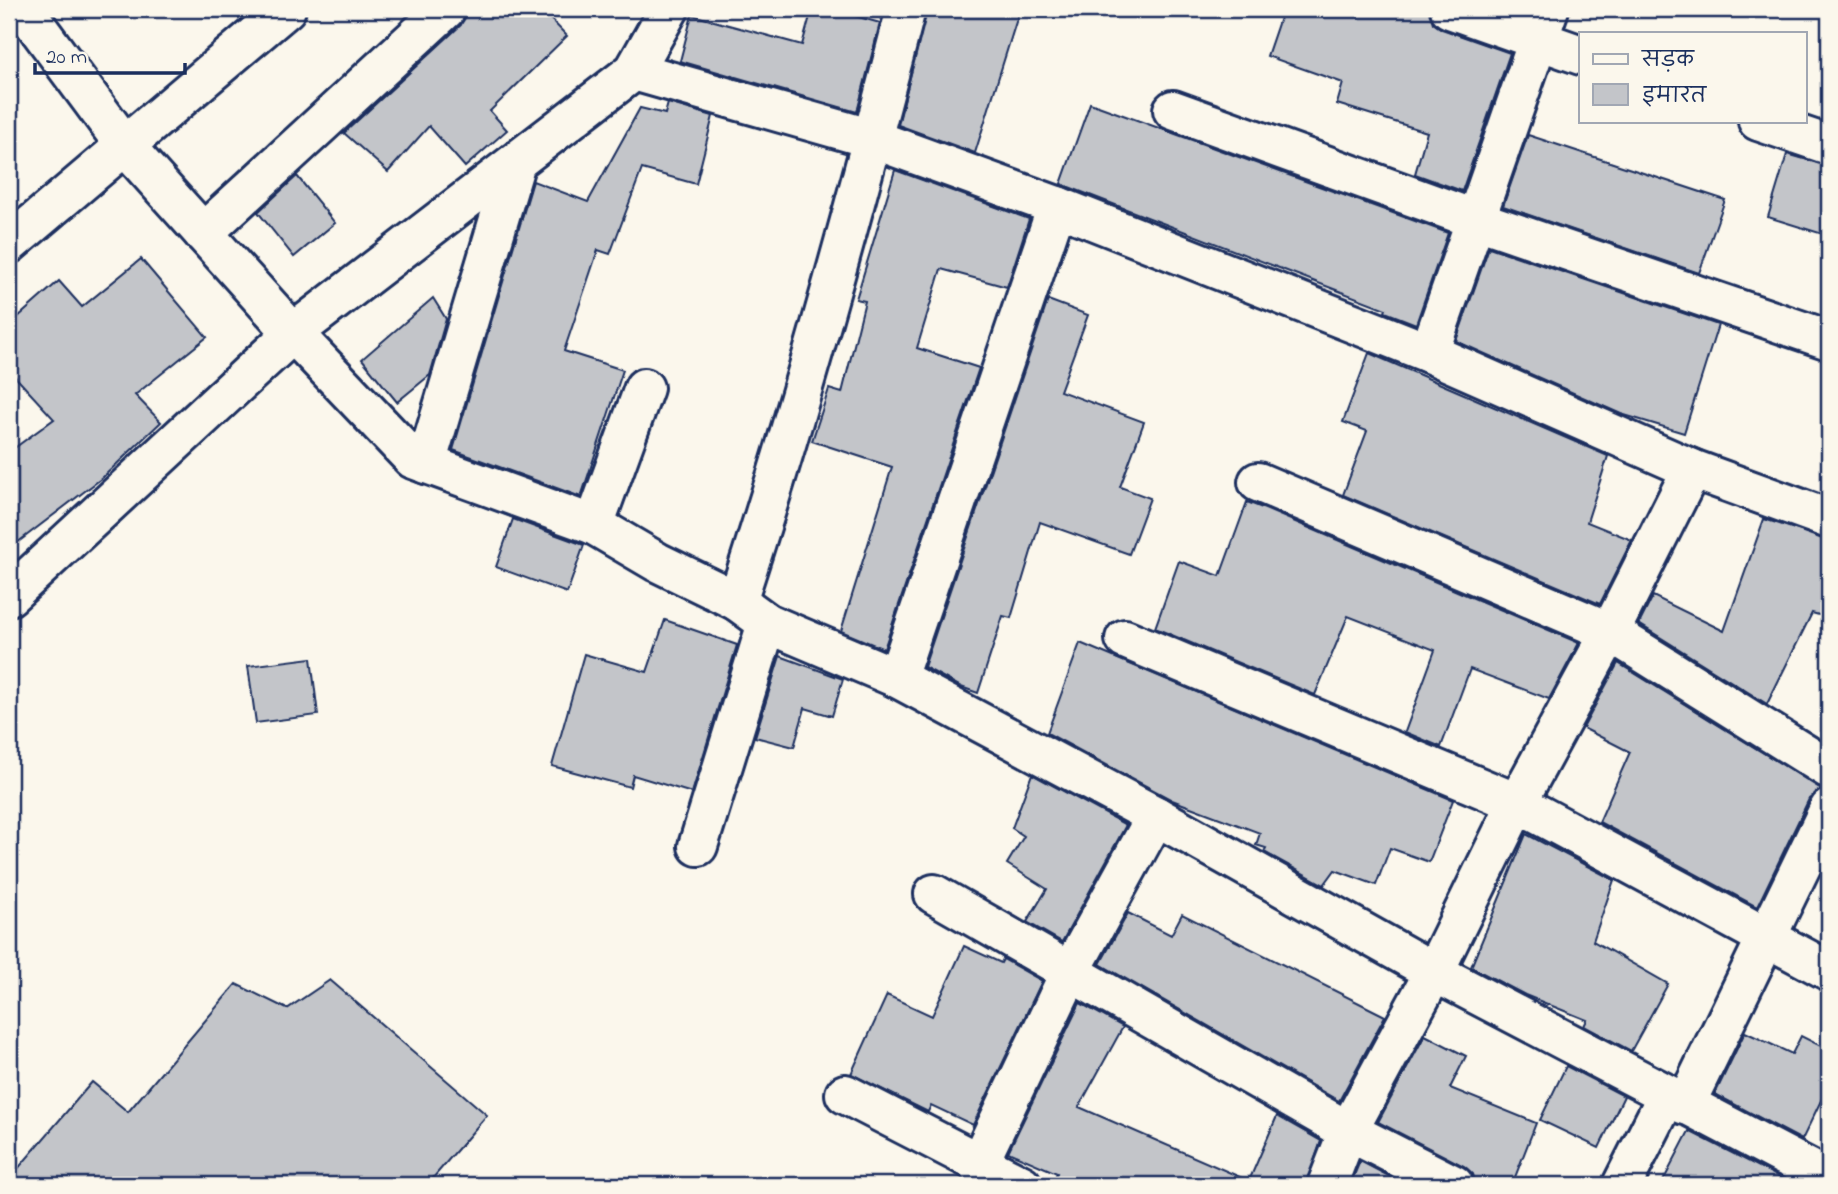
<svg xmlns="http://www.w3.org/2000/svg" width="1838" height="1194" viewBox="0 0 1838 1194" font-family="'Indie Flower','Playpen Sans Deva',sans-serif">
	<rect width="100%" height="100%" fill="#fbf7ec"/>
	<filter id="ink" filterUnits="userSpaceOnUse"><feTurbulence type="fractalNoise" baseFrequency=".0143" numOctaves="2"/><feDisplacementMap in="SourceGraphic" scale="14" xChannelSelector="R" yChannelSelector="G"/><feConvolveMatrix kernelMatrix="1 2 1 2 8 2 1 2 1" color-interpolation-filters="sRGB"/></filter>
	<g filter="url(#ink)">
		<g fill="#c3c5c9" stroke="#1b2f5e" stroke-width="2">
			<path d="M467 9H541L567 36 490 111 507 130 465 167 429 126 388 172 344 133 461 25Z"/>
			<path d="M812 9H830L880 23 857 112 680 61 692 15 802 45Z"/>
			<path d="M927 9H1020L975 153 898 125Z"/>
			<path d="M1283 9H1429L1433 23 1442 29 1510 53 1462 191 1415 174 1427 132 1337 104 1343 83 1267 56Z"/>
			<path d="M668 103 713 116 696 184 642 169 610 254 598 250 564 351 623 370 581 497 453 450 533 181 588 202 640 108 665 114Z"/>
			<path d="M1090 103 1448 233 1416 324 1385 312 1386 309 1061 184Z"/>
			<path d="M1528 135 1725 200 1699 273 1503 206Z"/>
			<path d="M1787 154 1829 166V236L1768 217Z"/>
			<path d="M895 170 1029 219 1007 287 941 269 917 348 979 368 884 649 841 631 892 467 812 441 829 389 842 393 865 301 856 299Z"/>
			<path d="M297 176 335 223 294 257 258 212Z"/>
			<path d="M1489 247 1718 325 1684 433 1621 414 1456 341Z"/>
			<path d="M141 259 207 337 135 395 161 422 102 478 9 549V452L54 419 9 370V325L59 281 82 307Z"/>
			<path d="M433 298 446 319 430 375 397 402 362 359Z"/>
			<path d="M1048 300 1088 315 1060 391 1144 422 1120 487 1150 498 1129 554 1040 522 1011 618 1003 616 978 693 961 687 924 667Z"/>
			<path d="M1369 353 1608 456 1587 522 1632 540 1600 604 1343 495 1367 431 1343 422Z"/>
			<path d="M1247 502 1265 509 1579 643 1549 699 1470 669 1441 747 1405 732 1435 650 1348 616 1315 695 1155 628 1179 561 1220 576Z"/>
			<path d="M513 519 584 545 567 593 496 567Z"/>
			<path d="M1764 519 1829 540V618L1812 613 1767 704 1639 624 1653 596 1724 631Z"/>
			<path d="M665 620 737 645 692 793 633 775 630 787 552 766 584 654 647 672Z"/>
			<path d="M1080 643 1453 800 1429 862 1390 848 1376 885 1335 870 1324 885 1264 852 1266 848 1256 845 1260 833 1172 800 1047 733Z"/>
			<path d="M780 656 843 679 832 716 805 708 794 747 755 737Z"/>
			<path d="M311 658 318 715 256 723 248 666Z"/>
			<path d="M1618 663 1822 789 1809 799 1757 907 1599 822 1630 752 1583 728Z"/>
			<path d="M1032 774 1126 825 1062 942 1027 922 1047 889 1007 864 1024 836 1012 828Z"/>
			<path d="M1526 834 1614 880 1593 941 1668 984 1631 1051 1584 1026 1587 1020 1525 995 1471 967Z"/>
			<path d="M1128 913 1171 935 1182 914 1385 1016 1339 1101 1100 964Z"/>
			<path d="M964 946 1001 963 1003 959 1042 981 973 1125 931 1105 928 1112 851 1074 887 995 932 1016Z"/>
			<path d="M330 980 487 1115 427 1185H9V1179L92 1082 128 1112 236 984 287 1009Z"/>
			<path d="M1080 1003 1123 1027 1079 1107 1249 1181 1277 1116 1321 1141 1306 1185H1051L1057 1173 1008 1152Z"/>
			<path d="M1745 1032 1792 1054 1801 1036 1829 1050V1084L1802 1140 1715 1094Z"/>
			<path d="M1425 1035 1466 1056 1450 1088 1536 1123 1512 1185H1476L1473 1174 1464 1166 1378 1122Z"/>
			<path d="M1566 1066 1624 1096 1599 1148 1540 1120Z"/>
			<path d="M1689 1131 1783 1179 1780 1185H1661Z"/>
			<path d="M1360 1161 1406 1185H1350Z"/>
		</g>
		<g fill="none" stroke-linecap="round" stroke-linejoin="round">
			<defs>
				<g id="street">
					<path d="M24 9 126 147 293 333 413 459 594 525 657 562 737 601 767 623 897 678"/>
					<path d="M1450 9 1581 55"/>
					<path d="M634 71 873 139 1057 206 1429 353 1692 469 1829 519"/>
					<path d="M1173 110 1477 220 1829 340"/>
					<path d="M1758 121 1829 145"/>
					<path d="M1057 206 897 678 1156 816 1434 972 1829 1179"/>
					<path d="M203 233 446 9"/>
					<path d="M9 244 286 9"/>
					<path d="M1429 353 1549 9"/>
					<path d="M426 464 516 162"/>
					<path d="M1258 482 1610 632 1829 769"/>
					<path d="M594 525 644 388"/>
					<path d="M737 601C801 406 855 208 906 9"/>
					<path d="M1125 639 1517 803 1829 971"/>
					<path d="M698 846 767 623"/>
					<path d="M934 894 1348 1131 1454 1185"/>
					<path d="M845 1094 1022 1185"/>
					<path d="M1685 1105 1829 809"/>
					<path d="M978 1165 1069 974 1156 816"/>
					<path d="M1327 1185 1348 1131 1434 972 1517 803 1610 632 1692 469"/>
					<path d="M1622 1185 1667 1096"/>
				</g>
				<path id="secondary" d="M9 596 293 333 634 71 669 9"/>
			</defs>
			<use href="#street" stroke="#1b2f5e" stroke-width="44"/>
			<use href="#secondary" stroke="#1b2f5e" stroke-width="44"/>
			<use href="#street" stroke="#fbf7ec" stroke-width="38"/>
			<use href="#secondary" stroke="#fbf7ec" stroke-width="38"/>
		</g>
	</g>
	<rect width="1838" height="1194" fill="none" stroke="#fbf7ec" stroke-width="35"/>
	<rect x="18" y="18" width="1803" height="1159" fill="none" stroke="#1b2f5e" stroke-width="2.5" filter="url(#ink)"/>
	<rect x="1579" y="32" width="228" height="91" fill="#fbf7ec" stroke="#a1a7b3" stroke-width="2"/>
	<rect x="1593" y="54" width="35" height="10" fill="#fbf7ec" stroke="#a1a7b3" stroke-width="2"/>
	<text x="1642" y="66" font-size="21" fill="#1b2f5e">सड़क</text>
	<rect x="1593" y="84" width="35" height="21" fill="#c3c5c9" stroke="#a1a7b3" stroke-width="2"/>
	<text x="1642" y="102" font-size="21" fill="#1b2f5e">इमारत</text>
	<path d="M35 63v10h150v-10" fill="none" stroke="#1b2f5e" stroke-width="3.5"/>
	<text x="46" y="63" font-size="21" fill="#1b2f5e" stroke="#fbf7ec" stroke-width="5" paint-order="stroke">20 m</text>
</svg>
